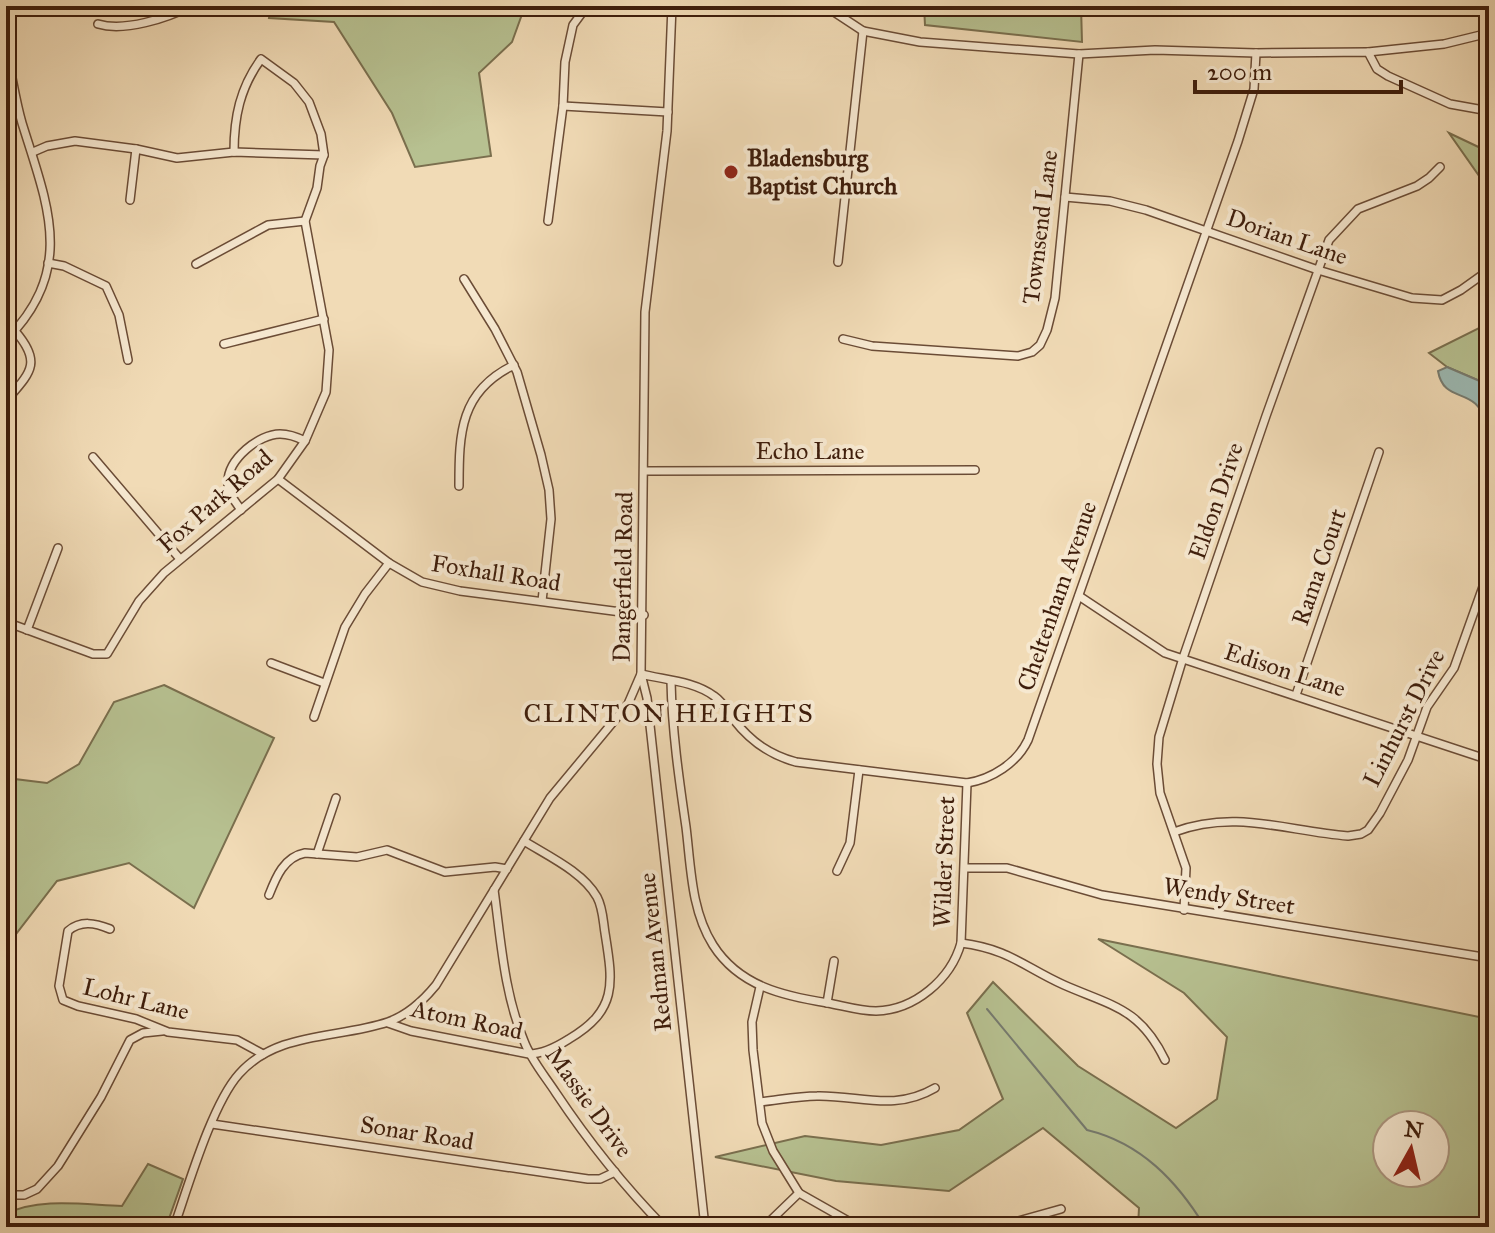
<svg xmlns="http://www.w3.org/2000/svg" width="1495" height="1233" viewBox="0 0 1495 1233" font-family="'IM FELL Great Primer',serif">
	<rect width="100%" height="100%" fill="#f1dbb6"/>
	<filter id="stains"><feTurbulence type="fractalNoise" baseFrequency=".0025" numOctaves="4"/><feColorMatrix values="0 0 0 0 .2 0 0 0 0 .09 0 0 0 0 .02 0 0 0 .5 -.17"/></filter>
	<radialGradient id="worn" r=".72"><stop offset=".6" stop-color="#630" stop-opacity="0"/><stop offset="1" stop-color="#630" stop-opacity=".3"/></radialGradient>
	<g fill="#b7c191" stroke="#7a6f4e" stroke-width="2" fill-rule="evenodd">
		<path d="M271 6H525L512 42 479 73 491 156 415 167 392 113 334 22 269 18Z"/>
		<path d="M924 6H1081L1082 42 925 25Z"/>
		<path d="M1449 133 1489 152V190Z"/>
		<path d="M1489 323V385L1447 367 1429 353Z"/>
		<path d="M164 685 274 738 194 908 129 863 57 881 6 947V778L47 783 79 764 114 702Z"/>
		<path d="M1098 939 1489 1019V1227H1138L1139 1208 1043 1128 949 1191 836 1181 715 1157 805 1136 881 1145 959 1130 1003 1099 967 1013 993 982 1078 1066 1176 1128 1217 1099 1227 1037 1184 993ZM1387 1125H1435V1173H1387Z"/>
		<path d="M148 1164 183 1179 166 1227H6V1214C39 1197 86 1205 122 1206Z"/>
	</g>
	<path fill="#9cbab4" stroke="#767b70" stroke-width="2" d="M1447 367 1489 385V423L1486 425C1478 384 1444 406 1438 371Z"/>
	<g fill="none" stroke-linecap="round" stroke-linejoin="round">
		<path stroke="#767b70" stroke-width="2" d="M987 1009 1087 1130C1141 1143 1177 1181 1205 1227"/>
		<defs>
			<g id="minor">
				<path d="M825 6 863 31 920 42 1079 54 1155 50 1256 53 1368 52 1377 69 1388 76 1450 104 1489 111"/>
				<path d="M98 24C125 32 167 18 191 6"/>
				<path d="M6 50C12 74 15 99 22 123 47 204 77 269 6 340"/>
				<path d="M1368 52 1444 44 1489 33"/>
				<path d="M563 106 668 112"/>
				<path d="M33 152 47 146 75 141 136 149 177 158 234 152 324 155"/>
				<path d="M1065 197 1110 201 1146 210 1318 270 1412 298 1442 300 1461 290 1489 270"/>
				<path d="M130 200 136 149"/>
				<path d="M548 221 563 106 565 62 573 25 587 6"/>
				<path d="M838 262 863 31"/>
				<path d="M48 263 64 266 106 286 119 315 128 360"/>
				<path d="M196 264 268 225 305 221"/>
				<path d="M464 279 495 329 517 372 541 455 549 490 551 519 542 601"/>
				<path d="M843 339 872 346 1018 356 1032 352 1040 345 1047 330 1055 298 1079 54"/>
				<path d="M224 344 324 319"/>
				<path d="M6 401C30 373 43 363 15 331"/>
				<path d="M93 457 180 559"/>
				<path d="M644 471 975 470"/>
				<path d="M278 479 389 563 422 582 460 591 644 615"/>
				<path d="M459 486C459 433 460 391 514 365"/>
				<path d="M241 510C236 502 227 493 228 482 228 459 259 434 280 434 289 434 297 437 305 441"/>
				<path d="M1079 596 1165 653 1489 760"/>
				<path d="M6 622 93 654H107L139 601 164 573 278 479 305 441 326 392 329 350 305 221 317 188 320 166 324 155 321 134 309 102 294 83 261 59C240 88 234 117 234 152"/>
				<path d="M27 630 58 548"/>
				<path d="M271 663 324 683"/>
				<path d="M671 681C672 730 679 779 686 827 691 867 691 910 713 945 739 986 783 996 828 1003 844 1006 860 1011 876 1011 915 1010 951 979 961 943L967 783"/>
				<path d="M1296 695 1379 452"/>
				<path d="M314 717 345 627 365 594 389 563"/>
				<path d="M1174 832C1235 809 1286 831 1348 836L1361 834 1368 830 1380 813 1408 760 1427 707 1454 668 1489 570"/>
				<path d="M317 854 336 798"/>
				<path d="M965 868H1007L1102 895 1489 958"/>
				<path d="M837 871 850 843 859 770"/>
				<path d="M494 890C501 941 504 993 524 1041 531 1060 545 1076 556 1093 588 1141 624 1186 664 1227"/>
				<path d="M269 895C276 877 284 857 305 853L357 857 387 850 445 872 495 867 507 869"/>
				<path d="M1184 910 1186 868 1160 793 1157 764 1159 737 1183 658 1266 416 1329 240 1358 209 1417 186 1429 178 1440 167"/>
				<path d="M110 929C95 923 81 920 68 931L59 986 63 1000 78 1006 136 1019 168 1032 237 1040 263 1054"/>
				<path d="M961 943C1009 949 1024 967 1064 985 1112 1006 1140 1008 1165 1060"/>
				<path d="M760 987 752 1022 753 1050 762 1123 773 1151 799 1193 859 1227"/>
				<path d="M827 1003 834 961"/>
				<path d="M388 1023 411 1031 529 1054C543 1054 558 1046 569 1039 618 1010 613 983 605 933 603 921 603 908 597 897 583 872 548 856 524 841"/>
				<path d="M760 1102C779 1100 798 1096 817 1096 859 1095 894 1112 935 1088"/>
				<path d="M212 1124 588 1179H600L615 1172"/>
				<path d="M13 1195H24L37 1189 58 1166 101 1097 130 1040 143 1033 162 1031"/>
				<path d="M770 1221 799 1193"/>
				<path d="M174 1227C188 1187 212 1104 239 1074 277 1031 338 1039 388 1022 408 1015 423 1001 436 985L550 798 628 704 641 674 645 312 667 131 672 6"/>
				<path d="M705 1227 647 698 641 674C665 680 694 681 714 696 723 702 728 712 734 720 751 742 770 755 796 762L967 783C992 779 1017 763 1028 740L1238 141 1254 89 1256 53"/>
				<path d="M997 1227 1061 1209"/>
			</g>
		</defs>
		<use href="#minor" stroke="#6b4c36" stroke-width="10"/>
		<use href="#minor" stroke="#f6e8d0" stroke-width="7"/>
	</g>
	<circle fill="#8f2418" stroke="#f6e8d0" stroke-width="3" cx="731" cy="172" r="8"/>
	<g text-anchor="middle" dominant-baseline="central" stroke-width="8" stroke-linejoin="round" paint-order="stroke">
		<g font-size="24" font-weight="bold" fill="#3e1d0b" stroke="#f6e8d0" text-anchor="start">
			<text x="747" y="158">Bladensburg<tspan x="747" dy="28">Baptist Church</tspan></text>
		</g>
		<g font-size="24" fill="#3e1d0b" stroke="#f6e8d0">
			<text transform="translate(1040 227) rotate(-83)">Townsend Lane</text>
			<text transform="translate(1287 237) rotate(19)">Dorian Lane</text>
			<text x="810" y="451">Echo Lane</text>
			<text transform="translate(215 501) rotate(-41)">Fox Park Road</text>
			<text transform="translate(1216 501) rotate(-71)">Eldon Drive</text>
			<text transform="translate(1319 567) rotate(-71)">Rama Court</text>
			<text transform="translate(496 573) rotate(9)">Foxhall Road</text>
			<text transform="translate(623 577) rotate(-89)">Dangerfield Road</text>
			<text transform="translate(1057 596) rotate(-71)">Cheltenham Avenue</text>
			<text transform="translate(1285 670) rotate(18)">Edison Lane</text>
			<text transform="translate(1404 718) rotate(-63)">Linhurst Drive</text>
			<text transform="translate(944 862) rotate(-88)">Wilder Street</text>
			<text transform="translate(1229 896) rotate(9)">Wendy Street</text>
			<text transform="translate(655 952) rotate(-96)">Redman Avenue</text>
			<text transform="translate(136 999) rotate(14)">Lohr Lane</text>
			<text transform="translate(467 1020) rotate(12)">Atom Road</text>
			<text transform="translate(589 1102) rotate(54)">Massie Drive</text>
			<text transform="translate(417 1133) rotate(9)">Sonar Road</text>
		</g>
		<g font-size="26" letter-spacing="2" fill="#3e1d0b" stroke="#f6e8d0">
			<text x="669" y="713">CLINTON HEIGHTS</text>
		</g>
	</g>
	<rect width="1495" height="1233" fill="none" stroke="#f1dbb6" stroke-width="32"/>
	<rect x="8" y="8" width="1479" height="1217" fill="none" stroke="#3e1d0b" stroke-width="4"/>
	<rect x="16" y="16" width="1463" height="1201" fill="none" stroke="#3e1d0b" stroke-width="2"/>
	<g transform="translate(1411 1149) rotate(8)"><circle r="38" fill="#f6e8d0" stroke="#ac9781" stroke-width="2"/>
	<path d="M0-6L14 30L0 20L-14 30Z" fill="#8f2418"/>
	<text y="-12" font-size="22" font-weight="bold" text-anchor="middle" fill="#3e1d0b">N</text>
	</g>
	<path d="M1195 80v12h206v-12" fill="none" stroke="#3e1d0b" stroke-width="4"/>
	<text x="1207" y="80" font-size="24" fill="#3e1d0b" stroke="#f6e8d0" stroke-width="6" paint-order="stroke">200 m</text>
	<rect width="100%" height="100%" filter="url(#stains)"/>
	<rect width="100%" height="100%" fill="url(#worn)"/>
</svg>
